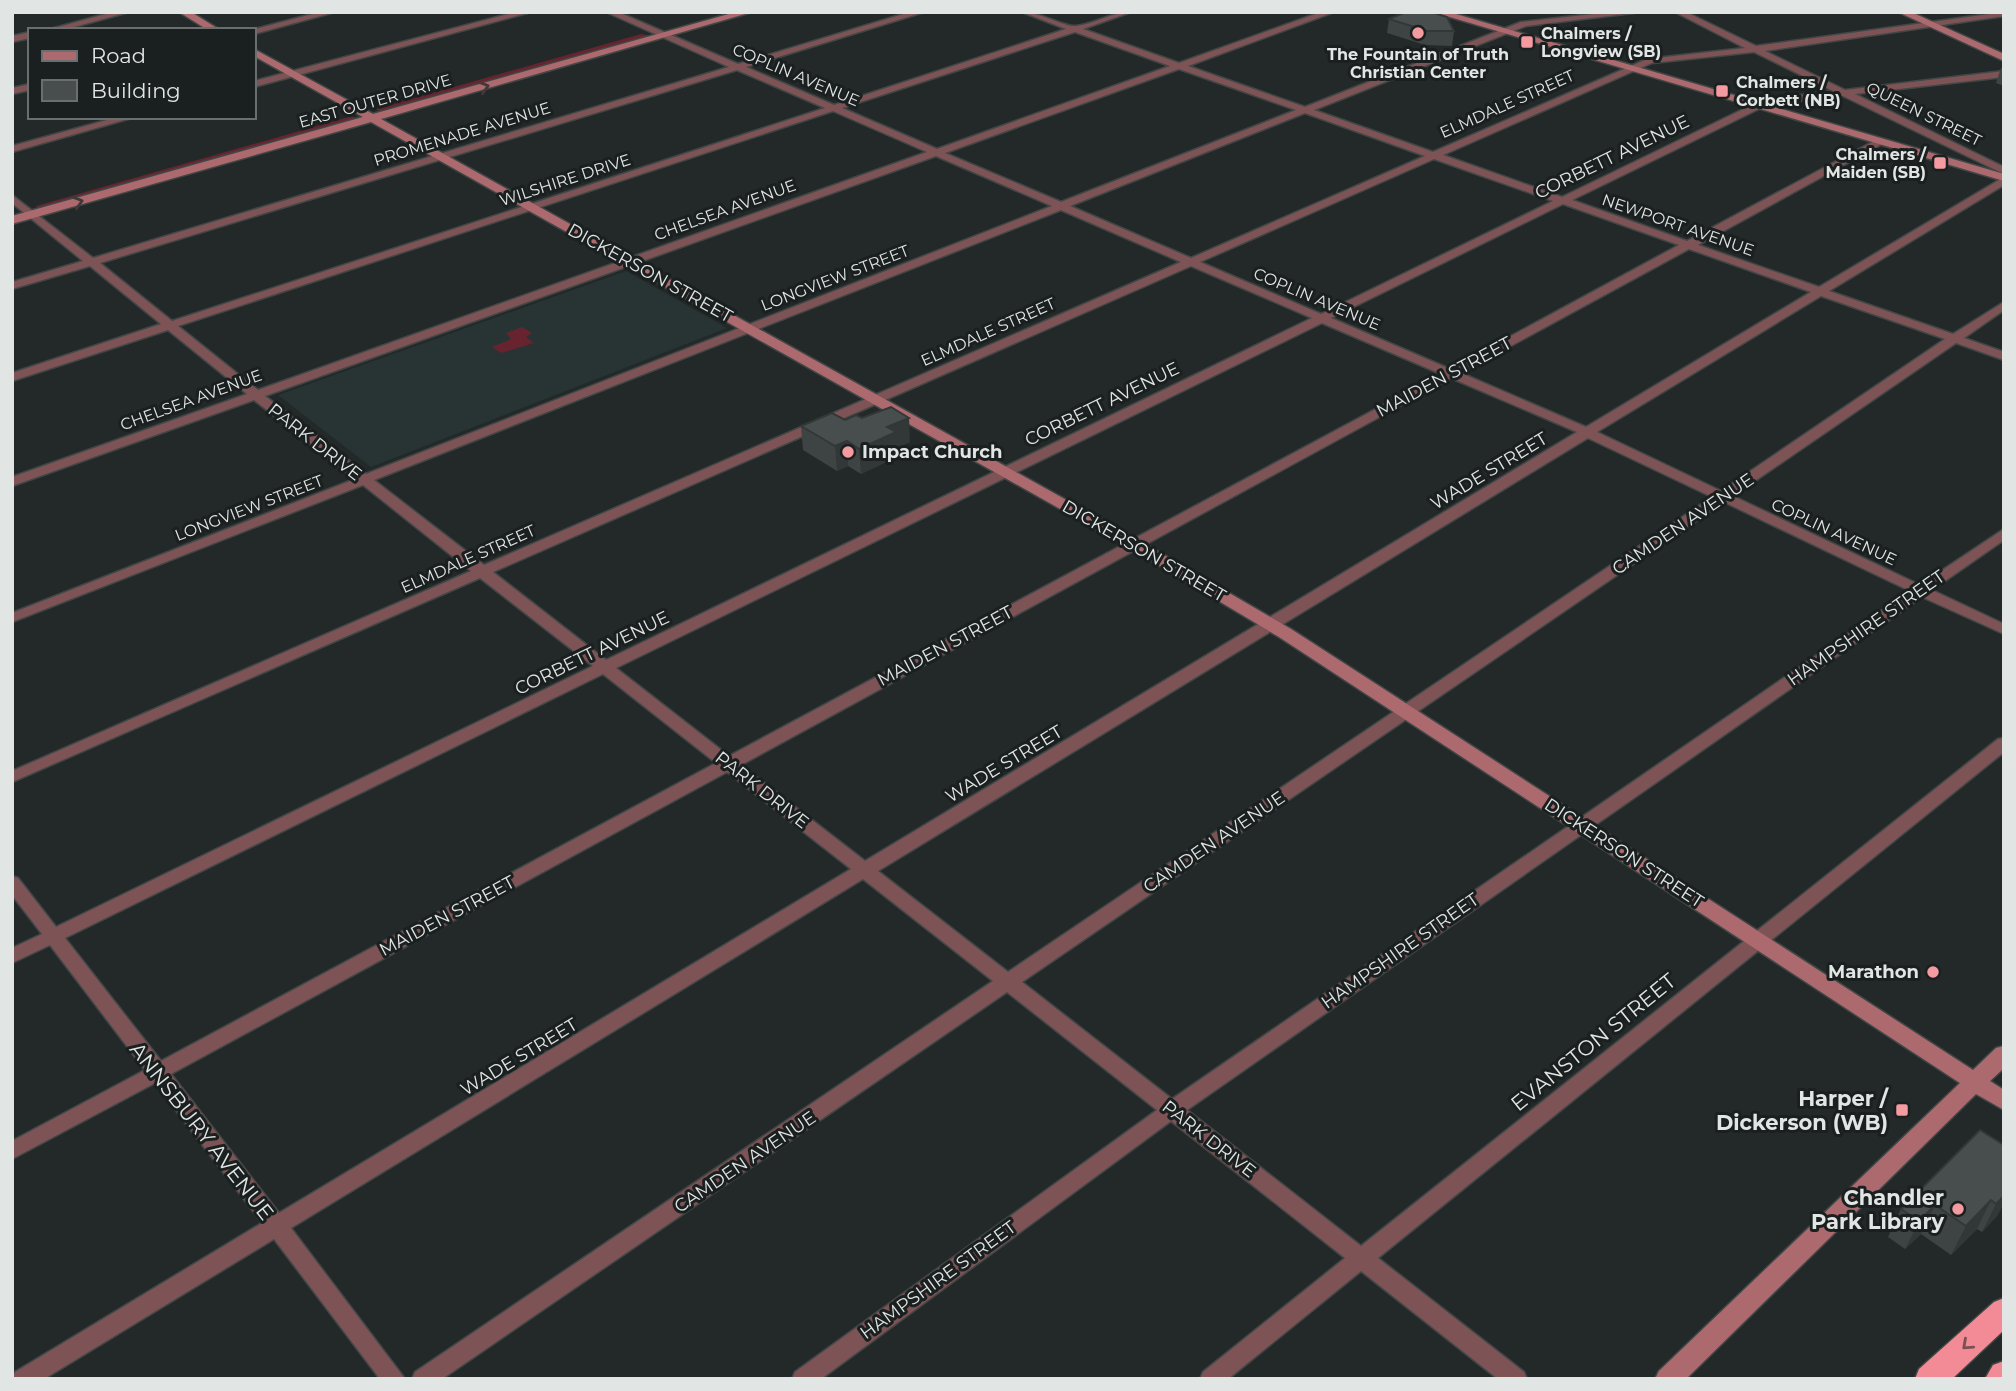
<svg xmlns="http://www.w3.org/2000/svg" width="2016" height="1391" viewBox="0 0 2016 1391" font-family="Montserrat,sans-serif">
	<rect width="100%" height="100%" fill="#232928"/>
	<path fill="#273433" d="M626 271 727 328 371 467 278 395Z"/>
	<g fill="#68242e">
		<path d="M641 34 651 36 383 113 376 109Z"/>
		<path d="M352 116 359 120 40 209 36 206Z"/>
		<path d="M522 327 532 333 526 337 534 343 501 353 492 347 511 339 506 333Z"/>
	</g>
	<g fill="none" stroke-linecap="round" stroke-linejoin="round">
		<defs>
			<g id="street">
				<path d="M113 12H129L63 30H47Z"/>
				<path d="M320 12H335L254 34V30H251Z"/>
				<path d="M516 12H531L254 87V81Z"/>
				<path d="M606 12H618L738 64 910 12H924L746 67 834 105 1066 29 1022 12C1041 12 1063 27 1076 26 1095 24 1111 12 1131 12L1083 29 1179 63 1321 12H1334L1188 66 1305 107 1521 22 1611 12H1641L1526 26 1314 110 1433 152 1647 59 1745 48 1675 12H1686L1756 46 2004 12V16L1765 51 1845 90 2004 71V77L1855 94 2004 167V174L1843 96 1767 105 1572 200 1687 241 1876 140H1882V144L1698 245 1819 287 2004 177V185L1829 291 1953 334 2004 302V310L1964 338 2004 352V360L1956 343 1733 496 1920 585 2004 529V540L1932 590 2004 624V634L1922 597 1187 1110 1361 1246 1998 739 2004 738V752L1378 1258 1524 1372 1527 1379H1498L1361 1271 1228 1379H1200L1203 1372 1345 1258 1171 1121 821 1379H792L795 1372 1157 1110 1007 992 442 1379H412L415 1372 993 981 863 879 291 1228 405 1379H380L274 1239 44 1379H12L15 1372 262 1223 155 1083 12 1159V1141L145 1070 50 945 12 963V948L42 934 12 895V876L18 878 56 927 593 666 480 578 12 782V771L471 571 363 485 12 622V613L355 479 254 400 12 486V477L247 394 168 330 12 381V373L161 324 90 266 12 289V282L83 261 12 203V195L93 258 729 67ZM1075 32 1170 66 937 149 842 108ZM1754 52 1833 91 1762 100 1562 197 1443 155 1652 63ZM1179 69 1296 110 1061 202 945 153ZM737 70 825 108 172 321 100 263ZM833 111 927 152 258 390 178 326ZM1305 113 1425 156 1191 258 1070 206ZM936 156 1052 206 366 474 265 396ZM1434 159 1553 201 1321 314 1200 262ZM1563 204 1679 245 1450 369 1331 318ZM1061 210 1181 262 484 565 374 480ZM1689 249 1811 292 1586 427 1461 373ZM1191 266 1312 318 606 660 493 572ZM1821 296 1945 339 1721 491 1597 432ZM1322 323 1441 374 729 756 616 668ZM1451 378 1577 432 865 861 741 765ZM1588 438 1712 497 1008 972 878 871ZM1724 502 1910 591 1172 1099 1022 982ZM603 674 716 763 161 1061 65 938ZM727 772 851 869 279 1213 171 1074Z"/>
				<path d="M30 32V38L12 42V36Z"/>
				<path d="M30 84V90L12 94V88Z"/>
				<path d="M118 117H135L12 152V146Z"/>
			</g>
			<g id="secondary">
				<path d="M179 12H191L220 30H208Z"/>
				<path d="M736 12H752L381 119 1140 541 1291 629 1973 1070 1996 1048 2004 1046V1068L1990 1081 2004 1090V1110L1976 1094 1686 1379H1655L1659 1371 1960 1083 1279 637 1128 547 371 122 12 224V216L363 117 254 56V49L373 114Z"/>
				<path d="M1433 12H1449L2004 174V181Z"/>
				<path d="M1898 12H1911L2004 54V61Z"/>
			</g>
			<g id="highway">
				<path d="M2004 1298V1330L1952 1379H1915L1919 1369 1994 1302Z"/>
				<path d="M2004 1361V1379H1985L1993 1365Z"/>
			</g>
		</defs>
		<use href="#street" stroke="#414746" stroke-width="3"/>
		<use href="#secondary" stroke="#414746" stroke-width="3"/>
		<use href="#highway" stroke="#414746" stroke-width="3"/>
		<use href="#street" fill="#7d5356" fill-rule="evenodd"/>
		<use href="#secondary" fill="#ac6a6f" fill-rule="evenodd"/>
		<use href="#highway" fill="#f28b95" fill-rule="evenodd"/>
	</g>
	<g fill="#3e4343">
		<path d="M1389 19 1454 31 1452 46 1425 45 1387 33Z"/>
		<path d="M2004 67V86L1996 83 2001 68Z"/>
		<path d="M801 426 910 442 896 448 897 457 861 474 848 466 837 471 803 450Z"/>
		<path d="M1980 1130 2004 1203 1997 1216 1982 1232 1977 1229 1951 1255 1921 1234 1905 1249 1888 1237 1901 1209Z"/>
	</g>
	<g fill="#323737">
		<path d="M909 418 910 442 896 448 897 457 861 474 859 449 887 427Z"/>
		<path d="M847 441 848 466 837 471 835 446Z"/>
		<path d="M2004 1194V1203L1997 1216 1982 1232 1996 1204Z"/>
		<path d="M1991 1200 1977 1229 1951 1255 1966 1226Z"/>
		<path d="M1935 1205 1921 1234 1905 1249 1919 1221Z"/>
	</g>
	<g fill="#484e4e" stroke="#323737" stroke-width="2">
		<path d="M1406 12H1431L1447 17 1454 31H1427L1389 19Z"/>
		<path d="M891 407 909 418 887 427 896 432 859 449 847 441 835 446 801 426 832 413 845 420 856 415 862 418Z"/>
		<path d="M1980 1130 2004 1145V1196L1996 1204 1991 1200 1966 1226 1935 1205 1919 1221 1901 1209Z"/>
	</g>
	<defs><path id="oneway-chevron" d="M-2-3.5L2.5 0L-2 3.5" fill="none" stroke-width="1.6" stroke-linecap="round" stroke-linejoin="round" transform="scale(1.75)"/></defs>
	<g stroke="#463637">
		<use href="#oneway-chevron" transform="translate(484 87) rotate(-16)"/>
		<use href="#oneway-chevron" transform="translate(78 202) rotate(-16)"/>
	</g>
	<use stroke="#7b5054" href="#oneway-chevron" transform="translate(1967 1345) rotate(138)"/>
	<g fill="#f49aa1" stroke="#1a1f1f" stroke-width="2.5">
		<circle cx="1418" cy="33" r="7"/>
		<rect x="1520" y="35" width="14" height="14" rx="3.5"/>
		<rect x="1715" y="84" width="14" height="14" rx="3.5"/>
		<rect x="1933" y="156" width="14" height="14" rx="3.5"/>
		<circle cx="848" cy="452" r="7"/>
		<circle cx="1933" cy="972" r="7"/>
		<rect x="1895" y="1103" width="14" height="14" rx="3.5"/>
		<circle cx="1958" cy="1209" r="7"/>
	</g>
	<g text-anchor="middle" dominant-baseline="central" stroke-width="6" stroke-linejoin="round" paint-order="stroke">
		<g font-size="16" font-weight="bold" fill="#e1e5e4" stroke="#1a1f1f" text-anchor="start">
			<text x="1541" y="33">Chalmers /<tspan x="1541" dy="18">Longview (SB)</tspan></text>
			<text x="1418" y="54" text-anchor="middle">The Fountain of Truth<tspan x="1418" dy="18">Christian Center</tspan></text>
			<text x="1736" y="82">Chalmers /<tspan x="1736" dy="18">Corbett (NB)</tspan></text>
			<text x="1926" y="154" text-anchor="end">Chalmers /<tspan x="1926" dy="18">Maiden (SB)</tspan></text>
		</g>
		<g font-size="16" fill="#e1e5e4" stroke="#1a1f1f">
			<text transform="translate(796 75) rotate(23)">COPLIN AVENUE</text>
			<text transform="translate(375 101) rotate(-16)">EAST OUTER DRIVE</text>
			<text transform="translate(1507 104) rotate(-24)">ELMDALE STREET</text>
			<text transform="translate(1924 114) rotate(26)">QUEEN STREET</text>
			<text transform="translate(462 134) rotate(-17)">PROMENADE AVENUE</text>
			<text transform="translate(565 180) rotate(-18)">WILSHIRE DRIVE</text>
			<text transform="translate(725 210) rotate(-20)">CHELSEA AVENUE</text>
			<text transform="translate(1678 225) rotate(19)">NEWPORT AVENUE</text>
			<text transform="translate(835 278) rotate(-21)">LONGVIEW STREET</text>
			<text transform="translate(1317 299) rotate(23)">COPLIN AVENUE</text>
			<text transform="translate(988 332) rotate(-24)">ELMDALE STREET</text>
			<text transform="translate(191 400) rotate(-20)">CHELSEA AVENUE</text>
			<text transform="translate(249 508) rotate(-21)">LONGVIEW STREET</text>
			<text transform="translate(1834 532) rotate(25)">COPLIN AVENUE</text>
			<text transform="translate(468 559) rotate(-24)">ELMDALE STREET</text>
		</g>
		<g font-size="18" fill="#e1e5e4" stroke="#1a1f1f">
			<text transform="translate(1612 157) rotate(-26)">CORBETT AVENUE</text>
			<text transform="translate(650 273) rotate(29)">DICKERSON STREET</text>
			<text transform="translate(1444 377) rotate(-28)">MAIDEN STREET</text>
			<text transform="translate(1102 404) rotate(-26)">CORBETT AVENUE</text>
			<text transform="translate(315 442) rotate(38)">PARK DRIVE</text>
			<text transform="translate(1489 471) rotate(-31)">WADE STREET</text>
			<text transform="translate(1683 524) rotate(-34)">CAMDEN AVENUE</text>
			<text transform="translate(1144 551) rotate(30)">DICKERSON STREET</text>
			<text transform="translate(1866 628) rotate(-35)">HAMPSHIRE STREET</text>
			<text transform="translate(945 646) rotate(-28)">MAIDEN STREET</text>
			<text transform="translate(592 653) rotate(-26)">CORBETT AVENUE</text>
			<text transform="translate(1004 764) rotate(-31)">WADE STREET</text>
			<text transform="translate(762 790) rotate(38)">PARK DRIVE</text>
			<text transform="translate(1214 842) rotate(-34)">CAMDEN AVENUE</text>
			<text transform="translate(1624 853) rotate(33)">DICKERSON STREET</text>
			<text transform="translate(447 916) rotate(-28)">MAIDEN STREET</text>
			<text transform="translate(1400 951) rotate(-35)">HAMPSHIRE STREET</text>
			<text transform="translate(519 1057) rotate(-31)">WADE STREET</text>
			<text transform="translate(1209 1139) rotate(38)">PARK DRIVE</text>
			<text transform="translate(745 1162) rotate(-34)">CAMDEN AVENUE</text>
			<text transform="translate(938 1280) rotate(-36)">HAMPSHIRE STREET</text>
		</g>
		<g font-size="18" font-weight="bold" fill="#e1e5e4" stroke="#1a1f1f" text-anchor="start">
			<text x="862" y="452">Impact Church</text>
			<text x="1919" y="972" text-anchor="end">Marathon</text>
		</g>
		<g font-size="21" fill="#e1e5e4" stroke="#1a1f1f">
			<text transform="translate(1593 1042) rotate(-39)">EVANSTON STREET</text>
			<text transform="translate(202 1131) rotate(52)">ANNSBURY AVENUE</text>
		</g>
		<g font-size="21" font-weight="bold" fill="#e1e5e4" stroke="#1a1f1f" text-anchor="end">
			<text x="1888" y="1098">Harper /<tspan x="1888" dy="24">Dickerson (WB)</tspan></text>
			<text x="1944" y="1197">Chandler<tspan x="1944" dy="24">Park Library</tspan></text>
		</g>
	</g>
	<rect width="2016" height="1391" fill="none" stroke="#e1e5e4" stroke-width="28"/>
	<rect x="28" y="28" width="228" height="91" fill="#1a1f1f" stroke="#6a6e6e" stroke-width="2"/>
	<rect x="42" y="51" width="35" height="10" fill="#ac6a6f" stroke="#6a6e6e" stroke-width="2"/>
	<text x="91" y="63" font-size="21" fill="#e1e5e4">Road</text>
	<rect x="42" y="80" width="35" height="21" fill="#484e4e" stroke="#6a6e6e" stroke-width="2"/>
	<text x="91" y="98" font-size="21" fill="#e1e5e4">Building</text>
</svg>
